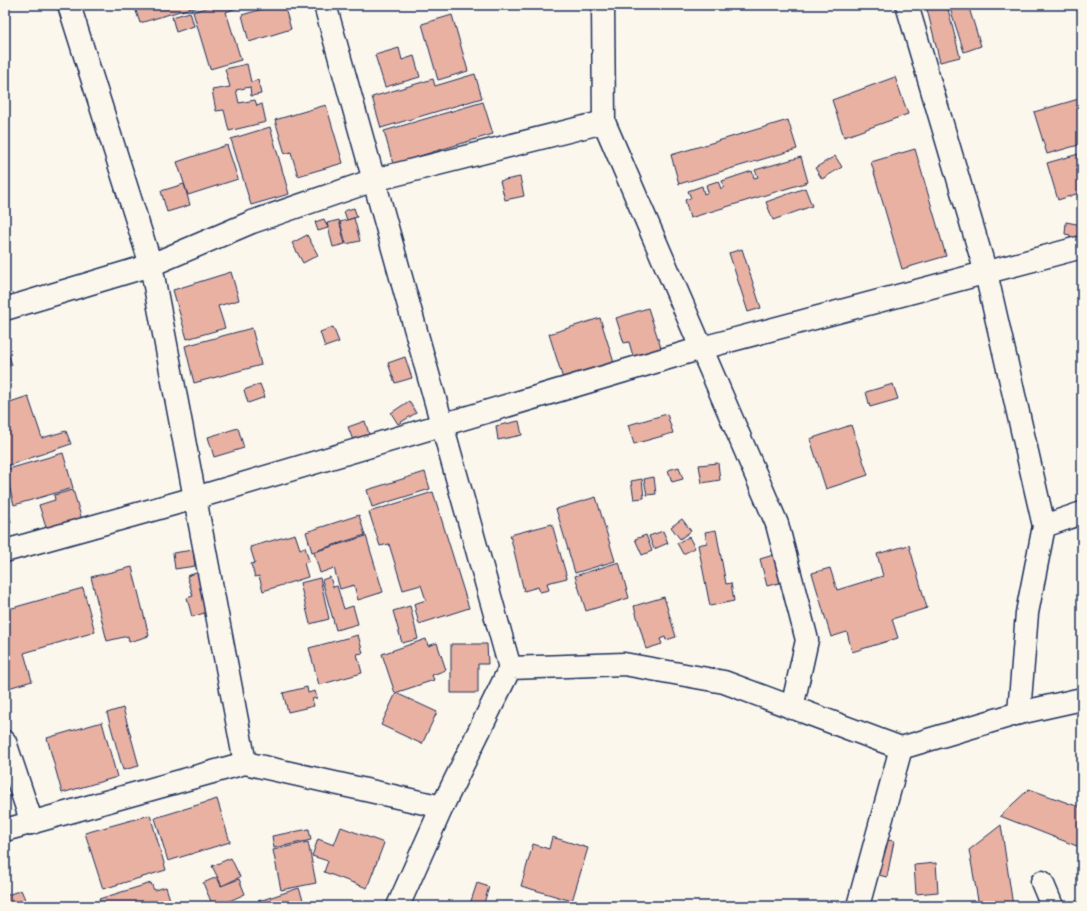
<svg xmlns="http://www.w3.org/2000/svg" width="1087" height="911" viewBox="0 0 1087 911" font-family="'Gochi Hand',sans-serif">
	<rect width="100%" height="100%" fill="#fbf7ec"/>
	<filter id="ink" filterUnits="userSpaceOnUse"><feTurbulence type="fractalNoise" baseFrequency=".025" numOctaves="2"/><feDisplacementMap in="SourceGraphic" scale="8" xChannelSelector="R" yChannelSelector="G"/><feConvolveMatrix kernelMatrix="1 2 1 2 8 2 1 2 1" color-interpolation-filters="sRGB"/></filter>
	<g filter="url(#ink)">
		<g fill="#e9b1a2" stroke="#1b2f5e">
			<path d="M134 5H189L190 8 140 23Z"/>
			<path d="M190 5H205L191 9Z"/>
			<path d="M215 5H244L226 12 241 60 210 69 193 12Z"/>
			<path d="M276 5H284L291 29 249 42 242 15Z"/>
			<path d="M926 5H947L960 57 940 62Z"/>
			<path d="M949 5H968L981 46 964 52Z"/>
			<path d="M190 12 194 26 176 32 172 17Z"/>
			<path d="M452 15 468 71 438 80 422 24Z"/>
			<path d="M399 48 402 60 414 56 420 77 385 87 375 55Z"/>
			<path d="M247 64 251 82 258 80 261 94 251 96 250 87 236 90 239 103 255 100 257 106 262 104 266 122 229 131 224 110 216 111 212 90 230 87 225 69Z"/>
			<path d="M475 74 482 98 381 128 372 97 433 79 435 86Z"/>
			<path d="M895 77 908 114 844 137 832 100Z"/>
			<path d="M1082 98V144L1047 154 1034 112Z"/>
			<path d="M483 102 493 134 393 164 384 131Z"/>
			<path d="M326 105 343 163 298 176 291 152 285 154 275 120Z"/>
			<path d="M788 120 797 149 679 184 671 155Z"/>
			<path d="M270 127 289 194 251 205 231 139Z"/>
			<path d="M5 142 8 164 5 165Z"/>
			<path d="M227 145 238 179 188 195 177 162Z"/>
			<path d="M915 149 946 256 902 269 871 162Z"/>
			<path d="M1082 153V192L1058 200 1047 163Z"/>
			<path d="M835 156 842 167 822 179 815 168Z"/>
			<path d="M801 157 808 182 690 218 685 200 691 198 688 191 702 186 704 194 708 192 706 185 718 181 721 189 724 187 722 181 752 171 754 178 758 177 755 170Z"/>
			<path d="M520 177 524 196 505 200 500 181Z"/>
			<path d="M184 184 190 205 167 212 161 191Z"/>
			<path d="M805 188 812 206 773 220 766 202Z"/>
			<path d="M354 208 357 217 347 220 344 211Z"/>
			<path d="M354 218 360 241 346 244 340 222Z"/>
			<path d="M324 219 328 228 318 231 315 222Z"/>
			<path d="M339 220 345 244 333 247 327 223Z"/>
			<path d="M1066 222 1082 225 1081 243 1069 241 1070 235 1065 234Z"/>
			<path d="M307 235 318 255 303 263 292 243Z"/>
			<path d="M742 249 761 308 748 312 729 253Z"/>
			<path d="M231 272 239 300 218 306 225 328 187 339 173 290Z"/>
			<path d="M648 308 663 354 635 363 629 342 624 343 616 318Z"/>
			<path d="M600 318 615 366 564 382 549 334Z"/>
			<path d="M333 327 339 342 325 347 320 332Z"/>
			<path d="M252 328 261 365 194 383 185 346Z"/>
			<path d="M5 345 12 365 5 367Z"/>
			<path d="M405 357 412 378 395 383 388 363Z"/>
			<path d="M260 384 265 397 248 403 244 390Z"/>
			<path d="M893 384 898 399 870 407 866 392Z"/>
			<path d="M28 396 42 438 66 431 71 444 7 466 5 461V398L7 403Z"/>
			<path d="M409 401 416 413 398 424 391 413Z"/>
			<path d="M667 414 673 433 634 444 628 425Z"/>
			<path d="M365 421 370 437 354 443 348 427Z"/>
			<path d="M519 421 522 435 498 440 496 426Z"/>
			<path d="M851 425 868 475 826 489 810 439Z"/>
			<path d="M238 428 244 448 214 457 208 437Z"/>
			<path d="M63 453 73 488 14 505 5 470Z"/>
			<path d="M718 463 720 480 702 483 699 465Z"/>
			<path d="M679 467 683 479 672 482 668 470Z"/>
			<path d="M425 472 430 489 372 507 367 490Z"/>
			<path d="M654 477 656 494 647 495 644 479Z"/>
			<path d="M642 479 644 498 634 499 631 481Z"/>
			<path d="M73 490 83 523 48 534 39 505 55 500 54 495Z"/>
			<path d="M433 492 469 608 419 624 414 604 426 600 421 585 403 590 389 544 380 546 369 512Z"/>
			<path d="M596 497 615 561 575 573 556 509Z"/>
			<path d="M5 501 11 522 5 524Z"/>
			<path d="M359 515 365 535 312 552 306 532Z"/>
			<path d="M682 519 691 531 680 539 671 527Z"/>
			<path d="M552 524 567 578 547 583 549 590 540 592 538 587 524 591 510 535Z"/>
			<path d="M716 530 726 584 731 583 734 601 710 606 698 545 707 543 705 532Z"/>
			<path d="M663 531 668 543 654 549 649 536Z"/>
			<path d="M295 534 300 549 305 547 309 561 304 563 308 577 263 591 259 576 255 577 251 564 255 563 250 547Z"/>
			<path d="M646 535 652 551 642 555 635 539Z"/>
			<path d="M366 536 383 592 358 600 354 585 340 589 334 568 320 573 314 552Z"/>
			<path d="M689 537 695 548 683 554 677 543Z"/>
			<path d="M909 545 927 608 892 619 898 638 852 652 847 632 831 637 812 573 830 568 837 590 883 576 877 554Z"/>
			<path d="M193 550 195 566 175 569 173 553Z"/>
			<path d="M780 553 787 581 767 586 760 559Z"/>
			<path d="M619 562 629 598 586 611 575 576Z"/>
			<path d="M132 567 149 636 129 642 128 636 107 641 91 577Z"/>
			<path d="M199 572 210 611 192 617 187 598 193 596 187 576Z"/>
			<path d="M330 577 333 587 337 586 344 609 353 606 358 624 336 630 322 580Z"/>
			<path d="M320 578 329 619 310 624 300 583Z"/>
			<path d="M83 588 95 632 24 653 32 681 5 689V610Z"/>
			<path d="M664 597 676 637 666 640 665 637 660 639 662 644 646 649 634 606Z"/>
			<path d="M410 606 418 639 402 643 393 611Z"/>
			<path d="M358 635 363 653 357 654 362 673 319 685 309 648Z"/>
			<path d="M426 639 428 646 437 643 446 670 432 675 434 680 395 693 382 654Z"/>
			<path d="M451 644H487L488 664H478V693H451Z"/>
			<path d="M307 687 308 693 315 691 317 698 312 699 314 706 288 712 283 693Z"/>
			<path d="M396 693 437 712 422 744 381 725Z"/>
			<path d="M123 708 139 766 123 770 107 713Z"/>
			<path d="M102 722 117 777 62 793 47 738Z"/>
			<path d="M1029 789 1082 808V848L1000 816Z"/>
			<path d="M217 799 230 842 168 861 155 818Z"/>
			<path d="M150 815 166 870 103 889 85 833Z"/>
			<path d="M1001 825 1013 906H979L969 850Z"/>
			<path d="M341 827 384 843 367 888 324 872 328 861 312 856 318 839 334 845Z"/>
			<path d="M309 829 311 840 274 848 272 836Z"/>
			<path d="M552 837 588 848 572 901 521 886 533 844 549 849Z"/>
			<path d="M881 839 894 841 887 877 874 874Z"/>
			<path d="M308 842 316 883 281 890 273 850Z"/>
			<path d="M231 858 240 877 222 886 212 866Z"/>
			<path d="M936 863 938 892 916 894 914 865Z"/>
			<path d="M217 877 221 886 239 879 245 894 225 903 226 906H213L203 883Z"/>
			<path d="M151 883 154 890 166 887 172 906H102L99 899Z"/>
			<path d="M477 883 489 887 483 906 470 904Z"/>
			<path d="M299 888 304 903 295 906H257L256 902Z"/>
			<path d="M21 890 28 906H5V896Z"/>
			<path d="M254 901 256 906H245V904Z"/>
			<path d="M312 902 313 906H299Z"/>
			<path d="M712 904 713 906H691Z"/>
		</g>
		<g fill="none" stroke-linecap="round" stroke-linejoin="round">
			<defs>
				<g id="street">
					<path d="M69 5 151 265 245 763"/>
					<path d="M325 5 510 668"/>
					<path d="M603 5 604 122 777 524 807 640 792 708"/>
					<path d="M907 5 986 273 1044 526 1027 613 1019 713"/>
					<path d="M5 309 151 265 252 222 374 180 604 122"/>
					<path d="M1044 526 1082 513"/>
					<path d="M5 551 195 498 702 348 1082 247"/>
					<path d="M5 742 32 823"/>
					<path d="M5 830 245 763 442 807"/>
					<path d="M1042 882 1052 906"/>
					<path d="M398 906 442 807 510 668 624 664 724 682 901 748 1019 713 1082 699"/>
					<path d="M858 906 901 748"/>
				</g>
			</defs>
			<use href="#street" stroke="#1b2f5e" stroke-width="25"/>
			<use href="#street" stroke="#fbf7ec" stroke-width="22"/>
		</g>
	</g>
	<rect width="1087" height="911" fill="none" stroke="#fbf7ec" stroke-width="20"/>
	<rect x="10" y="10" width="1067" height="891" fill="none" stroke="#1b2f5e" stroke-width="1.5" filter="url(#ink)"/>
</svg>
